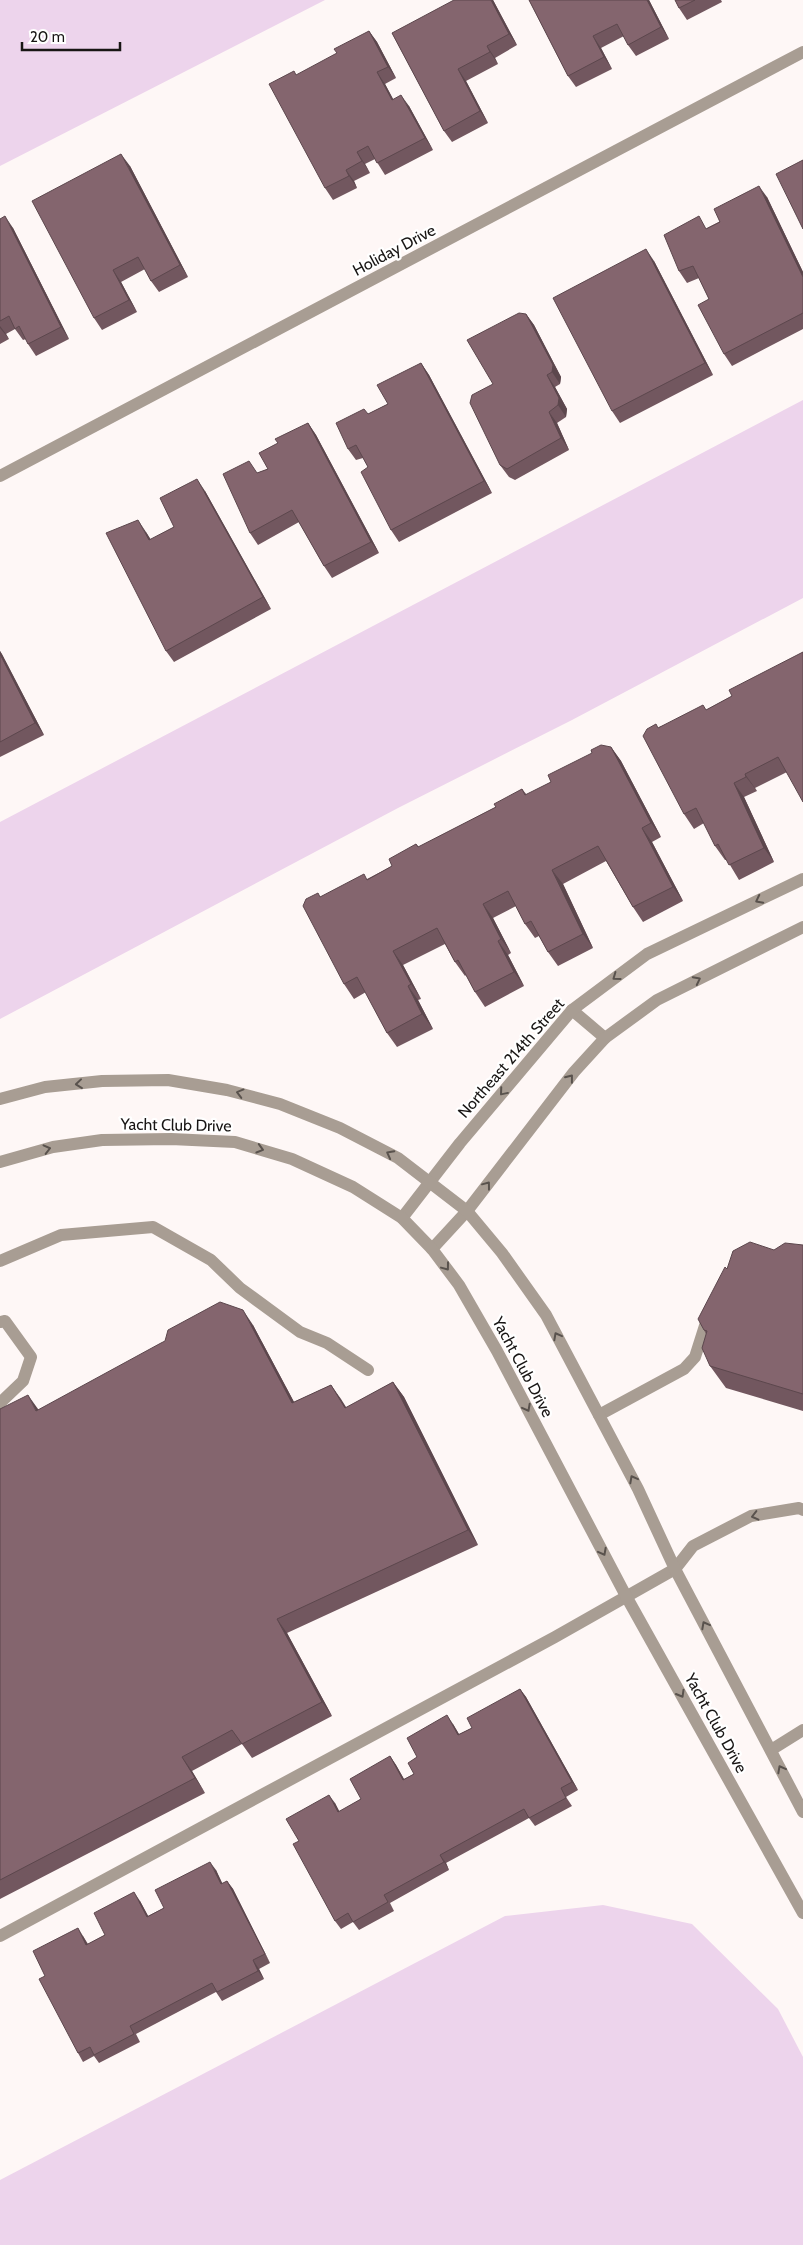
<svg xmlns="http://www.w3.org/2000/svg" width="803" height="2245" viewBox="0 0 803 2245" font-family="Cabin,sans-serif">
	<rect width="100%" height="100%" fill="#fef7f6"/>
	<g fill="#edd4ec">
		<path d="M0 0H325L0 166Z"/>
		<path d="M803 400V598L572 720 398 808 0 1019V822Z"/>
		<path d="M603 1905 692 1924 778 2009 803 2057V2245H0V2180L505 1916Z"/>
	</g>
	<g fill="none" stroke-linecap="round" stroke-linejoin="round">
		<g stroke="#a89d93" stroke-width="12">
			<path d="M0 1261 61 1235 153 1227 211 1260 240 1288 300 1332 327 1343 368 1370"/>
			<path d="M0 1322 5 1321 31 1357 23 1381 0 1403"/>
			<path d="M599 1415 684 1369 695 1357 709 1313"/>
			<path d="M771 1750 803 1730"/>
			<path d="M0 1936 555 1637 675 1569 693 1546 751 1516 799 1508 803 1510"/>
		</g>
		<g stroke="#a89d93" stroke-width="12">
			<path d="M0 476 803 52"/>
			<path d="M572 1010 605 1038"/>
			<path d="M402 1218 460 1143 572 1010 647 954 803 879"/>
			<path d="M432 1249 467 1211 574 1072 605 1038 657 1000 803 927"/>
		</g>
		<g stroke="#a89d93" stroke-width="12">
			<path d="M0 1099 45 1087 102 1081 168 1080 227 1090 280 1104 340 1128 398 1158 467 1211 502 1253 546 1315 638 1489 675 1569 803 1812"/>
			<path d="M0 1162 53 1147 102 1140 171 1139 235 1142 292 1159 353 1187 402 1218 432 1249 459 1285 497 1351 626 1596 803 1913"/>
		</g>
	</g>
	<g fill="#72575f">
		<path d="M493 0 517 45 495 58 498 64 466 81 488 123 452 142 444 131 392 33Z"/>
		<path d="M529 0H649L669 39 636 56 628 45 624 36 601 48 612 69 576 87 568 76Z"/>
		<path d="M675 0H721L722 2 687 20 679 8Z"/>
		<path d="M369 31 377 42 396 78 385 84 393 99 409 106 433 150 385 175 375 159 365 164 370 173 354 181 357 188 333 200 325 188 337 53Z"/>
		<path d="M130 166 188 277 159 292 151 281 145 269 121 282 137 312 102 330 94 318Z"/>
		<path d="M767 197 803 272V329L732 366 724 354 709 299 699 278 687 283 679 271 707 228Z"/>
		<path d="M0 219 13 228 69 339 36 356 28 344 26 339 23 340 15 329 6 334 9 339 0 344Z"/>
		<path d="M654 261 713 375 620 423 612 411Z"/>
		<path d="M526 314 534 325 561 377 560 384 555 387 567 409 566 417 557 423 569 450 515 480 509 477 500 465Z"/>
		<path d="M421 363 429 375 492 493 399 542 391 530 368 467 363 458 356 460 348 449 368 414 388 404Z"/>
		<path d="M308 423 316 435 379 553 332 578 324 566 299 522 258 545 250 533 257 473 268 469 278 443Z"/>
		<path d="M205 491 271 609 174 662 166 651 146 532 151 540 174 527Z"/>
		<path d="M0 651 44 735 0 757Z"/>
		<path d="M803 652 787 772 755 788 757 791 744 797 774 862 739 880 727 860H725L715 846 704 823 694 829 684 814 659 727 706 710 732 696Z"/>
		<path d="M611 747 621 761 661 837 652 842 683 901 643 922 633 907 606 861 563 884 593 948 558 966 548 952 539 936 535 938 525 924 516 906 493 918 511 953 508 955 524 986 485 1007 475 992 466 975 465 976 455 962 445 944 403 965 421 999 418 1000 433 1029 397 1047 387 1033 366 992 354 999 344 984 320 897 367 879 392 866 416 844 419 847 496 807 522 789 527 795 551 782Z"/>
		<path d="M803 1245V1411L726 1388 710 1366 706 1334 704 1330 727 1269 774 1250Z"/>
		<path d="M253 1325 294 1402 331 1385 346 1408 393 1382 404 1397 478 1545 287 1633 332 1716 252 1758 242 1744 192 1771 205 1793 0 1899V1409L38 1410Z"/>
		<path d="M520 1689 526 1697 578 1790 566 1797 572 1806 535 1826 529 1818 446 1863 449 1870 390 1903 394 1911 359 1930 353 1922 341 1929 335 1921 299 1841 335 1803 339 1812 361 1799 390 1756 396 1765 404 1779 414 1774 417 1757 453 1724 459 1734 472 1728Z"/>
		<path d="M216 1870 222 1884 227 1881 233 1889 270 1963 259 1969 264 1979 222 2001 216 1992 136 2034 140 2042 99 2063 94 2056 83 2062 78 2053 45 1976 83 1936 88 1944 105 1935 140 1901 148 1916 164 1908Z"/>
	</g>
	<g fill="#5c474d">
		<path d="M491 0H493L517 45 509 34Z"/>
		<path d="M647 0H649L669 39 661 27Z"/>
		<path d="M369 31 377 42 396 78 388 67Z"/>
		<path d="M593 36 601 48 612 69 604 57Z"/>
		<path d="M487 46 495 58 498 64 490 52Z"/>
		<path d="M458 69 466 81 488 123 480 111Z"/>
		<path d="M377 72 385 84 400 112 392 100Z"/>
		<path d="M401 95 409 106 433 150 425 138Z"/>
		<path d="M357 152 365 164 370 173 362 161Z"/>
		<path d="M121 154 130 166 188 277 180 265Z"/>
		<path d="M346 170 354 181 357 188 349 176Z"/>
		<path d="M759 186 767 197 803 272V277Z"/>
		<path d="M5 216 13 228 69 339 61 327Z"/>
		<path d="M646 249 654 261 713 375 705 363Z"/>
		<path d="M113 270 121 282 137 312 129 300Z"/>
		<path d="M526 314 534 325 561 377 560 384 552 372Z"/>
		<path d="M0 326 6 334 9 339 0 328Z"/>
		<path d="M421 363 429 375 492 493 484 481Z"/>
		<path d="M547 375 555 387 567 409 566 417 558 405Z"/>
		<path d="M549 412 557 423 569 450 561 438Z"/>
		<path d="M308 423 316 435 379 553 371 542Z"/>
		<path d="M197 479 205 491 271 609 263 597Z"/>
		<path d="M138 520 146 532 158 552 149 540Z"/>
		<path d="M0 651 2 654 44 735 35 723 0 654Z"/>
		<path d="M611 747 621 761 661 837 651 823Z"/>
		<path d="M745 774 755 788 757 791 746 777Z"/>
		<path d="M734 783 744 797 774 862 764 848Z"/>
		<path d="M642 828 652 842 683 901 673 887Z"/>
		<path d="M552 870 563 884 593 948 583 934Z"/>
		<path d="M483 904 493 918 511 953 501 939Z"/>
		<path d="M498 941 508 955 524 986 514 972Z"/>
		<path d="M393 951 403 965 421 999 411 984Z"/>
		<path d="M408 986 418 1000 433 1029 422 1014Z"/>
		<path d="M243 1310 253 1325 302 1417 292 1403Z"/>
		<path d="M393 1382 404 1397 478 1545 468 1530Z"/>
		<path d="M331 1385 341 1399 356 1423 345 1408Z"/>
		<path d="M28 1395 38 1409 46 1425 36 1411Z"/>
		<path d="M277 1619 287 1633 332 1716 322 1702Z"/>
		<path d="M520 1689 526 1697 578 1790 572 1782Z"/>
		<path d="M447 1715 453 1724 464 1743 458 1735Z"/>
		<path d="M390 1756 396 1765 409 1788 403 1780Z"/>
		<path d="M182 1757 192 1771 205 1793 195 1778Z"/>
		<path d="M329 1795 335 1803 344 1820 338 1812Z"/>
		<path d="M440 1855 446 1863 449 1870 444 1862Z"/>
		<path d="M210 1862 216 1870 227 1893 221 1884Z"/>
		<path d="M227 1881 233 1889 270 1963 265 1954Z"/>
		<path d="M134 1892 140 1901 153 1925 147 1917Z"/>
		<path d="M78 1928 83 1936 92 1953 86 1945Z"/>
		<path d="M253 1960 259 1969 264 1979 258 1971Z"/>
	</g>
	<g fill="#84656e" stroke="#5c474d">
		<path d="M454 0H491L509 34 487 46 490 52 458 69 480 111 444 131 392 33Z"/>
		<path d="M529 0H647L661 27 628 45 617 24 593 36 604 57 568 76Z"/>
		<path d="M675 0H695L679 8Z"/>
		<path d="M369 31 388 67 377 72 392 100 401 95 425 138 377 163 368 146 357 152 362 161 346 170 349 176 325 188 269 84 294 71 296 75 337 53 334 49Z"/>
		<path d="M121 154 180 265 151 281 138 257 113 270 129 300 94 318 32 201Z"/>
		<path d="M803 160V229L776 174Z"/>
		<path d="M759 186 803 277V313L724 354 698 305 709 299 693 266 679 271 664 235 699 216 706 229 720 222 714 209Z"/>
		<path d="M5 216 61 327 28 344 19 326 15 329 9 316 0 321V219Z"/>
		<path d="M646 249 705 363 612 411 553 298Z"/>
		<path d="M519 313 526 314 553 365 552 372 547 375 559 398 558 405 549 412 561 438 507 469 500 465 470 403 472 395 493 384 467 340Z"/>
		<path d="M421 363 484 481 391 530 361 472 368 467 356 445 348 449 336 423 364 409 368 414 388 404 377 385Z"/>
		<path d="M308 423 371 542 324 566 292 510 250 533 223 474 249 461 257 473 268 469 259 453 278 443 275 439Z"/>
		<path d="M197 479 263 597 166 651 106 533 138 520 149 540 174 527 160 498Z"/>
		<path d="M803 652V802L778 757 745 774 746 777 734 783 764 848 729 865 718 844 715 846 696 808 684 814 643 736 647 729 656 724 658 728 703 705 706 710 732 696 729 690Z"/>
		<path d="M0 654 35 723 0 742Z"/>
		<path d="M601 745 611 747 651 823 642 828 673 887 633 907 598 846 552 870 583 934 548 952 531 921 525 924 508 891 483 904 501 939 498 941 514 972 475 992 458 960 455 962 437 928 393 951 411 984 408 986 422 1014 387 1033 357 977 344 984 303 906 306 899 318 893 320 897 364 874 367 880 392 866 389 859 416 844 418 847 496 807 494 804 522 789 525 795 551 782 548 775 592 753 591 750Z"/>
		<path d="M750 1242 774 1250 785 1243 803 1245V1394L710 1366 702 1348 707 1331 704 1330 698 1319 725 1267 727 1269 733 1251Z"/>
		<path d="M220 1302 243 1310 292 1403 331 1385 345 1408 393 1382 468 1530 277 1619 322 1702 242 1744 232 1730 182 1757 195 1778 0 1880V1409L28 1395 36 1411 161 1343 165 1341 168 1330Z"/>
		<path d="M520 1689 572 1782 561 1788 566 1798 529 1818 524 1809 440 1855 444 1862 384 1895 388 1902 353 1922 348 1913 335 1921 293 1844 299 1841 286 1819 329 1795 338 1812 361 1799 350 1779 390 1756 403 1780 414 1774 408 1763 417 1757 407 1738 447 1715 458 1735 472 1728 467 1718Z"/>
		<path d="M210 1862 221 1884 227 1881 265 1954 253 1960 258 1971 217 1992 212 1983 130 2026 134 2034 94 2055 90 2047 78 2053 39 1979 45 1976 33 1951 78 1928 86 1945 105 1935 94 1913 134 1892 147 1917 164 1908 155 1890Z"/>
	</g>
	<defs><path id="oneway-chevron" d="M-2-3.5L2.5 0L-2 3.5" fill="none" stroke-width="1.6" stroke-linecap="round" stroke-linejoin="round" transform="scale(1.25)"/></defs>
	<g stroke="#59524d">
		<use href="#oneway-chevron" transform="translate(759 900) rotate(153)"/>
		<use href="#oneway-chevron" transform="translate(616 977) rotate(144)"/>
		<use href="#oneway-chevron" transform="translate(697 980) rotate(-27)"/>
		<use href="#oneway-chevron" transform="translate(570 1078) rotate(-52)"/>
		<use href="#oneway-chevron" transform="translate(79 1084) rotate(174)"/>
		<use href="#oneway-chevron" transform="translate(503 1092) rotate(130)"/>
		<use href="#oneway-chevron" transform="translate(240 1093) rotate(-165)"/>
		<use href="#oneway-chevron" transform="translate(47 1149) rotate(-14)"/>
		<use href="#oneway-chevron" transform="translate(260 1149) rotate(16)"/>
		<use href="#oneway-chevron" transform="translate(390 1154) rotate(-152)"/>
		<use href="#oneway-chevron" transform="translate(487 1185) rotate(-53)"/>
		<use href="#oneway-chevron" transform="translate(446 1267) rotate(53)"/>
		<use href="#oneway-chevron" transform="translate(557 1336) rotate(-118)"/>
		<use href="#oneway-chevron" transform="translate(527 1408) rotate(62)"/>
		<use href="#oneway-chevron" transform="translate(633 1479) rotate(-118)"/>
		<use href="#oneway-chevron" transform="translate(755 1516) rotate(166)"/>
		<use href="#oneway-chevron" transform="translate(603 1552) rotate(62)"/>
		<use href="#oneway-chevron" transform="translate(705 1625) rotate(-118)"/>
		<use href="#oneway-chevron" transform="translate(681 1694) rotate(60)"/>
		<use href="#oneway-chevron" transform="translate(781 1769) rotate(-118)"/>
	</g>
	<g text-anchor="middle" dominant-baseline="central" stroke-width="4.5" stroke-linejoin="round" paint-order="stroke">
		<g font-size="16" fill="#181514" stroke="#fff">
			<text transform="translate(394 250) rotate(-28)">Holiday Drive</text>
			<text transform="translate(511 1058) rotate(-49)">Northeast 214th Street</text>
			<text transform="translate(176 1125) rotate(1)">Yacht Club Drive</text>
			<text transform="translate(523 1367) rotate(62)">Yacht Club Drive</text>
			<text transform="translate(716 1723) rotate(61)">Yacht Club Drive</text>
		</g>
	</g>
	<path d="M22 42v8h98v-8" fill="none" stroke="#181514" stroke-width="2.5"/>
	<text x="30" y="42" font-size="15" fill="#181514" stroke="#ffffff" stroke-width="4" paint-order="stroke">20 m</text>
</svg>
